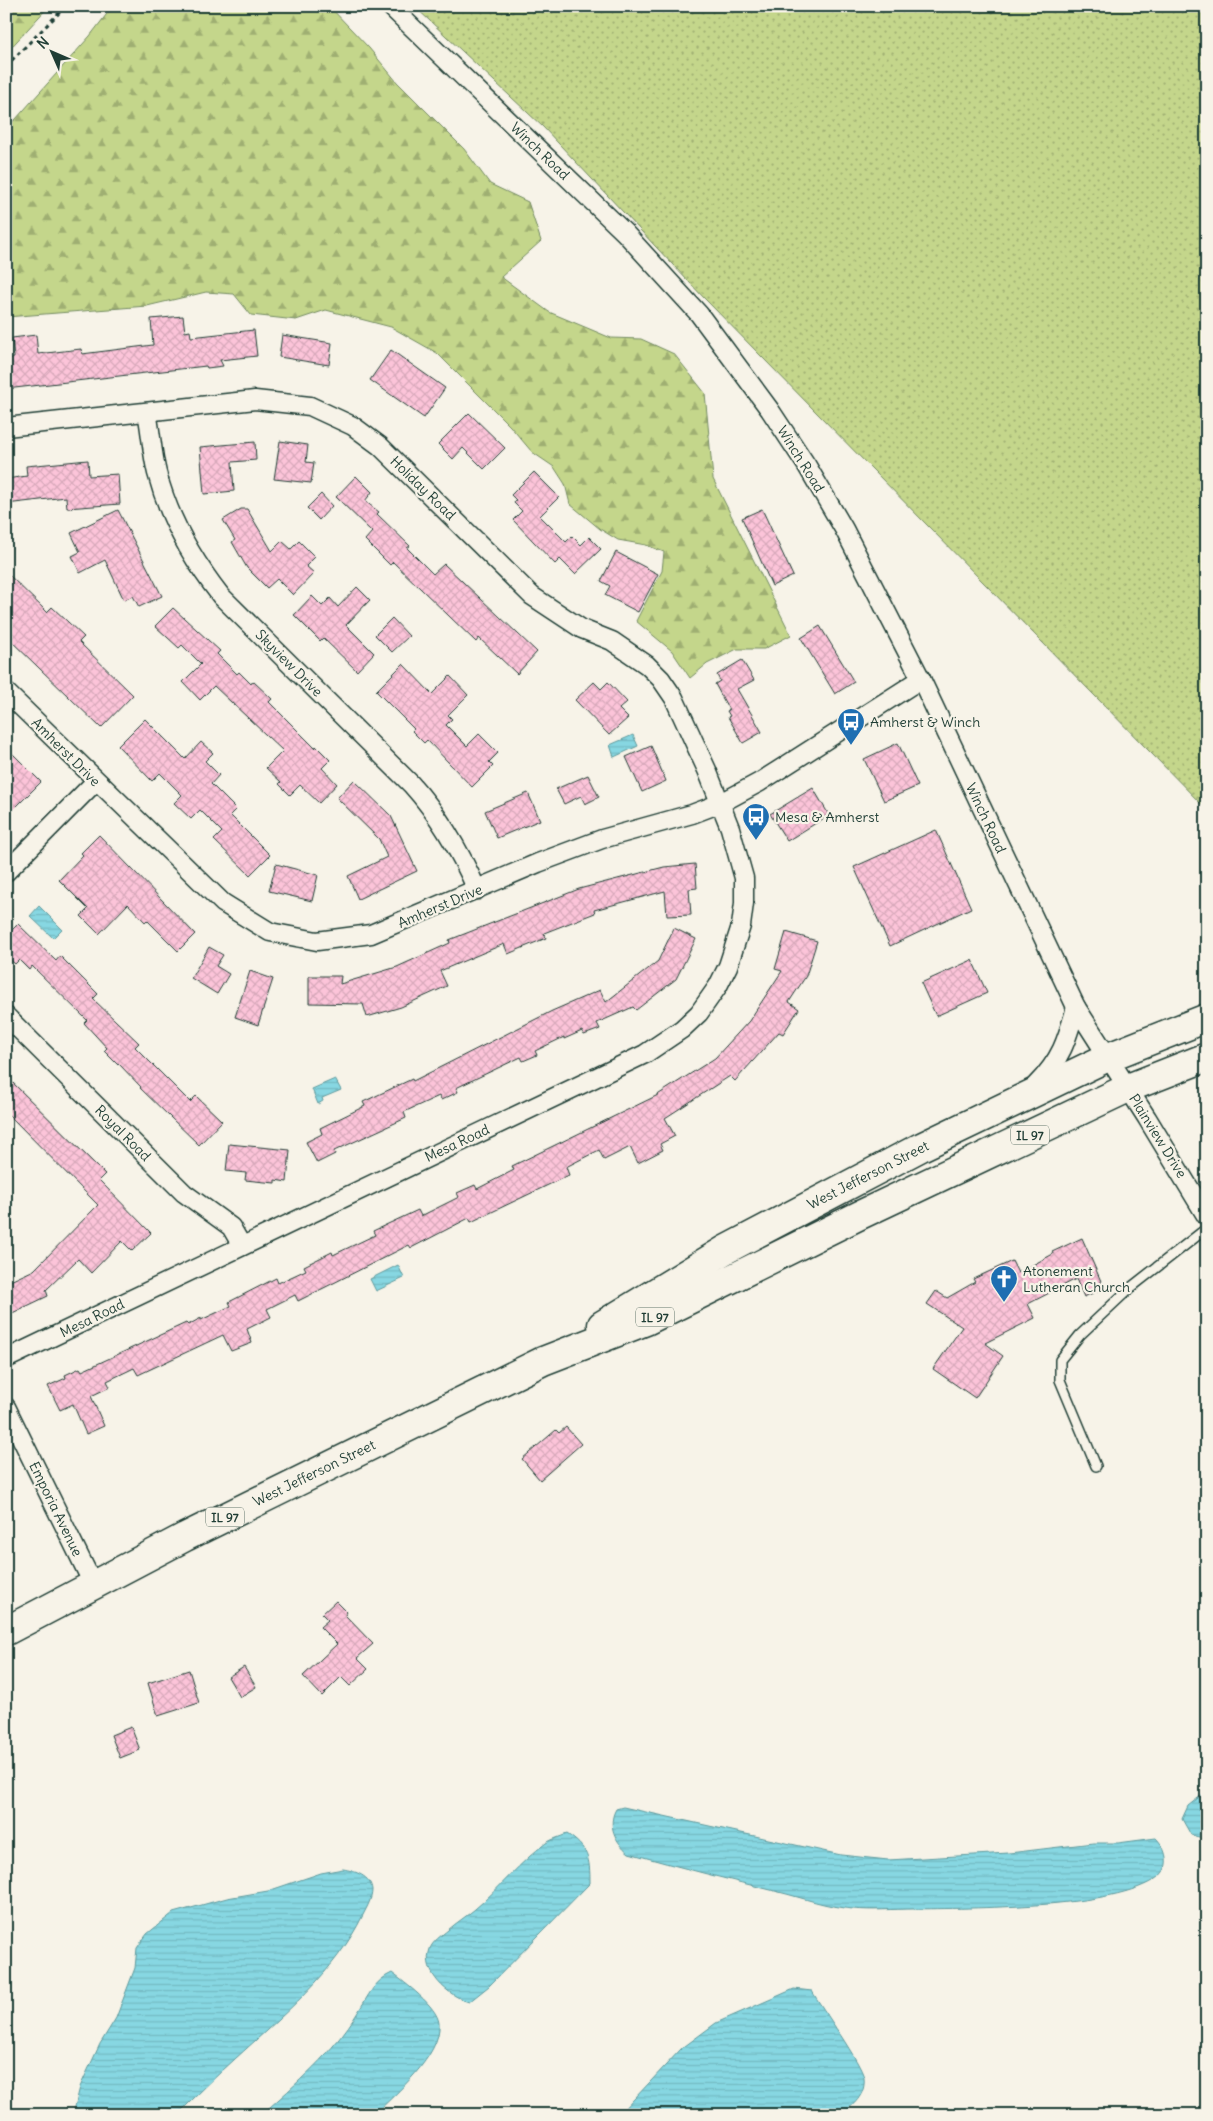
<svg xmlns="http://www.w3.org/2000/svg" width="1213" height="2121" viewBox="0 0 1213 2121" font-family="Delius,sans-serif">
	<defs>
		<pattern id="grass-dots" width="8" height="8" patternUnits="userSpaceOnUse" patternTransform="scale(1.25)"><rect width="8" height="8" fill="#c4d68b"/><path d="M2 2h.1M6 6h.1" fill="none" stroke="#9faf72" stroke-width="1.8" stroke-linecap="round"/></pattern>
		<pattern id="forest-firs" width="22" height="20" patternUnits="userSpaceOnUse" patternTransform="scale(1.25)"><rect width="22" height="20" fill="#c4d68b"/><path d="M5 1l3.5 6h-7zM16 11l3.5 6h-7z" fill="#9faf72"/></pattern>
		<pattern id="water-rules" width="6" height="5" patternUnits="userSpaceOnUse" patternTransform="scale(1.25)"><rect width="6" height="5" fill="#87d7e2"/><path d="M0 2.5h6" fill="none" stroke="#74b9c2"/></pattern>
		<pattern id="building-cross-hatch" width="8" height="8" patternUnits="userSpaceOnUse" patternTransform="scale(1.25)"><rect width="8" height="8" fill="#fcc4d9"/><path d="M0 0l8 8M0 8l8-8" fill="none" stroke="#d8a9bb"/></pattern>
	</defs>
	<rect width="100%" height="100%" fill="#f7f3e8"/>
	<filter id="ink" filterUnits="userSpaceOnUse"><feTurbulence type="fractalNoise" baseFrequency=".02" numOctaves="2"/><feDisplacementMap in="SourceGraphic" scale="10" xChannelSelector="R" yChannelSelector="G"/><feConvolveMatrix kernelMatrix="1 2 1 2 8 2 1 2 1" color-interpolation-filters="sRGB"/></filter>
	<g filter="url(#ink)">
		<path fill="url(#grass-dots)" stroke="#728a60" d="M414 6H1207V810L705 299 543 127Z"/>
		<g fill="url(#forest-firs)" stroke="#728a60">
			<path d="M6 6H49L6 53Z"/>
			<path d="M113 6H329L369 48 397 82 464 149 490 184 528 202 541 241 501 277 549 312 611 338 641 339 674 354 705 393 713 479 791 635 764 649H737L707 664 690 678 672 651 636 621 662 571 664 552 646 545 618 540 600 529 570 504 565 484 554 467 532 452 510 426 437 353 391 327 326 310 296 320 251 315 234 294 206 292 147 306 6 317V125L15 120 90 36Z"/>
		</g>
		<g fill="url(#water-rules)" stroke="#5d999c">
			<path d="M633 735 638 746 614 757 610 745Z"/>
			<path d="M39 906 62 929 53 938 30 916Z"/>
			<path d="M335 1079 341 1090 322 1098 323 1101 318 1104 312 1089Z"/>
			<path d="M398 1265 404 1278 376 1291 370 1279Z"/>
			<path d="M1207 1791V1839L1191 1835 1182 1819 1188 1806Z"/>
			<path d="M623 1807 841 1855 888 1860 1009 1853 1093 1843H1118L1156 1838C1166 1848 1172 1867 1158 1877 1117 1909 968 1908 913 1909 893 1909 872 1911 853 1909 828 1907 803 1898 779 1892 729 1880 679 1867 629 1853 615 1842 607 1825 616 1809Z"/>
			<path d="M567 1834C588 1848 590 1858 590 1883L489 1986 469 2002C449 1996 421 1973 430 1949 432 1942 442 1935 448 1930 457 1922 467 1916 475 1909 500 1888 520 1862 546 1843 552 1839 560 1837 567 1834Z"/>
			<path d="M343 1869C355 1871 371 1876 372 1890 372 1899 367 1907 363 1915 335 1973 282 2016 235 2059 215 2077 196 2096 177 2115H73L80 2087 100 2044 116 2018 135 1968 137 1948 147 1934 173 1913 227 1898 268 1891 321 1873Z"/>
			<path d="M392 1973C405 1983 437 2006 439 2023 442 2055 395 2094 374 2115H261C296 2084 334 2052 358 2012 369 1995 374 1981 392 1973Z"/>
			<path d="M794 1989 812 1991C821 2007 862 2064 864 2078 866 2095 853 2106 840 2115H619L681 2049 716 2023Z"/>
		</g>
		<g fill="url(#building-cross-hatch)" stroke="#1f3d34">
			<path d="M183 316 185 332 190 331 191 337 254 330 257 356 220 360 223 366 207 368 206 366 6 389V359L14 358 12 338 36 335 38 354 81 349 82 354 153 345 151 319Z"/>
			<path d="M282 335 332 343 329 365 279 357Z"/>
			<path d="M391 350 445 388 424 418 370 380Z"/>
			<path d="M469 413 505 448 484 469 463 448 453 459 438 444Z"/>
			<path d="M280 441 308 445 306 462 314 463 311 483 274 479Z"/>
			<path d="M255 442 256 460 232 462 234 491 204 494 200 447Z"/>
			<path d="M88 460 89 476 118 474 120 504 67 508 66 497 6 504V479L27 476 26 466Z"/>
			<path d="M534 472 559 497 540 516 566 542 572 536 581 545 589 537 601 549 575 574 560 559 555 564 513 520 522 511 514 503 516 500 511 495Z"/>
			<path d="M356 476 372 492 365 501 379 512 377 514 410 546 407 548 433 574 444 564 537 652 517 674 479 638 476 642 393 562 390 565 365 540 372 532 336 497Z"/>
			<path d="M321 494 332 506 319 520 307 508Z"/>
			<path d="M241 509H247L272 551 282 541 291 549 299 541 315 557 306 566 314 573 293 595 277 579 267 588 247 568 232 542 235 540 223 520Z"/>
			<path d="M762 509 793 576 772 586 742 518Z"/>
			<path d="M118 510 162 596 139 607 133 596 124 600 105 560 80 573 72 556 80 552 71 533Z"/>
			<path d="M616 552 658 574 638 612 605 595 610 586 601 581Z"/>
			<path d="M6 572 47 612 52 607 84 637 79 642 133 695 101 728 6 636Z"/>
			<path d="M357 587 370 600 346 625 374 653 357 671 323 638 320 641 294 615 312 596 322 606 330 598 338 607Z"/>
			<path d="M173 608 220 651 217 654 237 674 239 672 251 684 253 681 272 699 269 702 315 748 316 746 330 760 322 768 337 784 319 803 300 785 290 795 279 784 281 782 266 768 283 751 214 686 200 700 183 682 201 664 182 645 179 648 155 626Z"/>
			<path d="M392 618 409 636 392 652 375 635Z"/>
			<path d="M820 626 854 682 835 694 801 638Z"/>
			<path d="M742 660 754 680 737 689 762 732 743 743 728 717 730 716 727 711 729 710 715 684 720 681 717 675Z"/>
			<path d="M403 664 432 694 450 676 468 695 448 715 452 719 446 725 467 746 479 734 498 753 489 762 493 766 472 787 427 740 424 743 412 731 414 729 376 691Z"/>
			<path d="M594 682 601 689 608 682 627 702 619 709 628 718 609 735 575 700Z"/>
			<path d="M145 719 185 759 201 742 213 753 205 761 219 775 211 784 236 809 230 815 270 855 250 875 214 840 222 832 200 810 191 819 174 803 182 795 160 773 152 781 118 746Z"/>
			<path d="M898 743 918 786 884 801 864 759Z"/>
			<path d="M651 746 666 781 642 792 626 757Z"/>
			<path d="M6 747 41 782 6 817Z"/>
			<path d="M588 775 599 797 585 804 581 796 564 804 556 789Z"/>
			<path d="M354 780 391 816 417 871 358 899 348 876 387 857 379 839 337 798Z"/>
			<path d="M813 788 829 815 787 841 770 814Z"/>
			<path d="M528 793 540 820 497 838 485 811Z"/>
			<path d="M936 830 971 908 890 946 854 867Z"/>
			<path d="M99 835 195 934 178 951 147 920 145 922 128 904 99 934 81 916 88 909 59 880 83 855 81 853Z"/>
			<path d="M276 864 318 875 312 901 269 891Z"/>
			<path d="M695 864 697 888 689 889 691 915 667 916 665 891 594 910 595 913 544 933 546 938 508 954 504 944 440 971 447 986 401 1007 367 1017 363 1004 309 1003V976H341L340 984 397 967 450 943 449 940 579 889 664 867Z"/>
			<path d="M18 924 56 961 60 956 98 994 93 999 139 1043 135 1047 190 1102 196 1096 222 1121 199 1145 140 1088 141 1087 119 1064 118 1065 104 1051 107 1048 84 1023 87 1020 32 966 29 970 19 960 15 964 6 956V936Z"/>
			<path d="M674 928 696 939 676 979 636 1010 633 1007 597 1023 600 1029 584 1035 582 1031 564 1039V1037L535 1051 537 1055 523 1061 521 1057 456 1088 458 1092 441 1100 439 1096 404 1112 406 1118 334 1151 335 1154 317 1163 306 1142 322 1134 320 1128 365 1106 363 1102 412 1079 413 1081 552 1011 600 990 606 1002 658 961Z"/>
			<path d="M786 932 817 941 806 976 789 1002 799 1009 783 1034 779 1032 735 1081 730 1076 665 1118 675 1136 660 1144 663 1150 638 1163 630 1147 604 1160 599 1150 566 1167 569 1175 471 1222 469 1218 411 1248 409 1245 298 1301 295 1295 267 1309 271 1317 247 1329 252 1343 231 1351 223 1335 138 1375 134 1368 107 1381 110 1387 91 1396 104 1426 86 1434 73 1404 60 1410 48 1386 66 1378 65 1375 80 1368 82 1371 186 1323 188 1325 201 1318V1320L231 1306 229 1302 276 1278 278 1283 306 1270 304 1266 332 1252 333 1255 375 1235 373 1231 390 1223 418 1210 421 1216 459 1197 457 1193 475 1185 477 1189 514 1170 512 1166 656 1096 715 1058 749 1021 782 971 775 969Z"/>
			<path d="M209 947 223 955 216 966 229 974 217 994 191 978Z"/>
			<path d="M972 960 987 993 936 1016 921 983Z"/>
			<path d="M250 971 273 979 258 1025 235 1017Z"/>
			<path d="M6 1076 105 1174 99 1180 151 1233 132 1251 122 1241 91 1273 78 1259 46 1290 48 1296 6 1316V1283L34 1270 98 1205 6 1112Z"/>
			<path d="M229 1144 290 1150 287 1182 275 1180V1183L245 1180 246 1173 226 1171Z"/>
			<path d="M1082 1238 1104 1288 1084 1297 1076 1279 1028 1304 1035 1318 985 1343 1003 1356 975 1398 933 1369 962 1327 927 1304 936 1291 947 1298 975 1282 973 1279 1012 1261 1018 1273 1053 1254 1052 1252Z"/>
			<path d="M566 1427 581 1444 540 1480 522 1459 556 1430 559 1433Z"/>
			<path d="M336 1601 347 1612 345 1615 373 1644 357 1658 368 1669 350 1686 341 1677 322 1696 303 1676 337 1644 320 1627 328 1620 322 1614Z"/>
			<path d="M244 1667 256 1687 240 1697 228 1677Z"/>
			<path d="M189 1670 199 1703 158 1716 148 1683Z"/>
			<path d="M131 1727 140 1750 120 1758 111 1735Z"/>
		</g>
		<g fill="none" stroke-linecap="round" stroke-linejoin="round">
			<defs>
				<path id="service" d="M1096 1466 1060 1380V1360L1080 1335 1129 1289 1207 1228"/>
				<g id="minor">
					<path d="M390 6 625 233 699 314 770 410 807 466 844 529 921 679 1076 1007 1147 1118 1207 1217"/>
					<path d="M147 412C151 432 152 453 157 473 169 519 192 559 221 596L411 784C440 816 460 851 477 890"/>
					<path d="M6 427 255 400 310 406 353 426 380 446 532 596 582 629 612 641 647 665 661 679 674 698 707 770 730 828 744 878V903L741 926 728 966 718 986 699 1013 682 1029 645 1054 6 1359"/>
					<path d="M6 692 223 903 270 932 317 941 371 934 538 863 602 839 692 814 721 803 760 782 921 679"/>
					<path d="M6 872 96 781"/>
					<path d="M6 1016 184 1193 231 1227 242 1246"/>
					<path d="M1036 1085C1061 1060 1067 1040 1076 1007"/>
					<path d="M6 1407 93 1584"/>
				</g>
				<g id="primary">
					<path d="M602 1325 725 1250 921 1147 1106 1058 1207 1018"/>
					<path d="M6 1631 185 1537 543 1361 646 1321 860 1215 1128 1088 1207 1057"/>
				</g>
			</defs>
			<use href="#service" stroke="#1f3d34" stroke-width="12"/>
			<use href="#minor" stroke="#1f3d34" stroke-width="21"/>
			<use href="#primary" stroke="#1f3d34" stroke-width="31"/>
			<path stroke="#1f3d34" stroke-width="3" stroke-dasharray="4 4" stroke-linecap="butt" d="M6 66 66 6"/>
			<use href="#service" stroke="#f7f3e8" stroke-width="9"/>
			<use href="#minor" stroke="#f7f3e8" stroke-width="18"/>
			<use href="#primary" stroke="#f7f3e8" stroke-width="28"/>
		</g>
	</g>
	<defs>
		<symbol id="bus-pin" viewBox="-11 -11 22 30"><path d="M0 17L-7.5 6A9.5 9.5 0 1 1 7.5 6Z" fill="#1f6fb2" stroke="#f7f3e8"/><path d="M-5-6H5V4H4V6H2V4H-2V6H-4V4H-5ZM-3.5-4V0h7V-4ZM-3.5 1.2v1.5H-2V1.2ZM2 1.2v1.5H3.5V1.2Z" fill="#fff"/></symbol>
		<symbol id="church-pin" viewBox="-11 -11 22 30"><path d="M0 17L-7.5 6A9.5 9.5 0 1 1 7.5 6Z" fill="#1f6fb2" stroke="#f7f3e8"/><path d="M-1.2-6h2.4v3.5h3.3v2.4h-3.3V6h-2.4V-.1h-3.3v-2.4h3.3Z" fill="#fff"/></symbol>
	</defs>
	<g fill-rule="evenodd">
		<use href="#bus-pin" x="835" y="706" width="32" height="43"/>
		<use href="#bus-pin" x="740" y="801" width="32" height="43"/>
		<use href="#church-pin" x="988" y="1263" width="32" height="43"/>
	</g>
	<g text-anchor="middle" dominant-baseline="central" stroke-width="4.5" stroke-linejoin="round" paint-order="stroke">
		<g fill="#f7f3e8" stroke="#60746a" stroke-width="1">
			<rect x="1011" y="1125.5" width="38" height="19" rx="4"/>
			<rect x="636" y="1307.5" width="38" height="19" rx="4"/>
			<rect x="206" y="1507.5" width="38" height="19" rx="4"/>
		</g>
		<g font-size="12" font-weight="bold" fill="#1f3d34">
			<text x="1030" y="1135">IL 97</text>
			<text x="655" y="1317">IL 97</text>
			<text x="225" y="1517">IL 97</text>
		</g>
		<g font-size="14" fill="#1f3d34" stroke="#f7f3e8">
			<text transform="translate(540 151) rotate(44)">Winch Road</text>
			<text transform="translate(801 459) rotate(58)">Winch Road</text>
			<text transform="translate(423 488) rotate(44)">Holiday Road</text>
			<text transform="translate(289 663) rotate(45)">Skyview Drive</text>
			<text transform="translate(66 752) rotate(45)">Amherst Drive</text>
			<text transform="translate(986 818) rotate(65)">Winch Road</text>
			<text transform="translate(440 906) rotate(-23)">Amherst Drive</text>
			<text transform="translate(123 1133) rotate(45)">Royal Road</text>
			<text transform="translate(1158 1136) rotate(58)">Plainview Drive</text>
			<text transform="translate(457 1143) rotate(-25)">Mesa Road</text>
			<text transform="translate(868 1175) rotate(-27)">West Jefferson Street</text>
			<text transform="translate(92 1318) rotate(-26)">Mesa Road</text>
			<text transform="translate(314 1473) rotate(-26)">West Jefferson Street</text>
			<text transform="translate(56 1509) rotate(64)">Emporia Avenue</text>
		</g>
		<g font-size="14" fill="#1f3d34" stroke="#f7f3e8" text-anchor="start">
			<text x="870" y="722">Amherst &amp; Winch</text>
			<text x="775" y="817">Mesa &amp; Amherst</text>
			<text x="1023" y="1271">Atonement<tspan x="1023" dy="16">Lutheran Church</tspan></text>
		</g>
	</g>
	<rect width="1213" height="2121" fill="none" stroke="#f7f3e8" stroke-width="25"/>
	<rect x="12" y="12" width="1188" height="2096" fill="none" stroke="#1f3d34" stroke-width="2" filter="url(#ink)"/>
	<g transform="translate(52 52) rotate(315)" stroke="#f7f3e8" stroke-width="4" paint-order="stroke">
	<path d="M0-4L9 19L0 12L-9 19Z" fill="#1f3d34"/>
	<text y="-8" font-size="14" font-weight="bold" text-anchor="middle" fill="#1f3d34">N</text>
	</g>
</svg>
